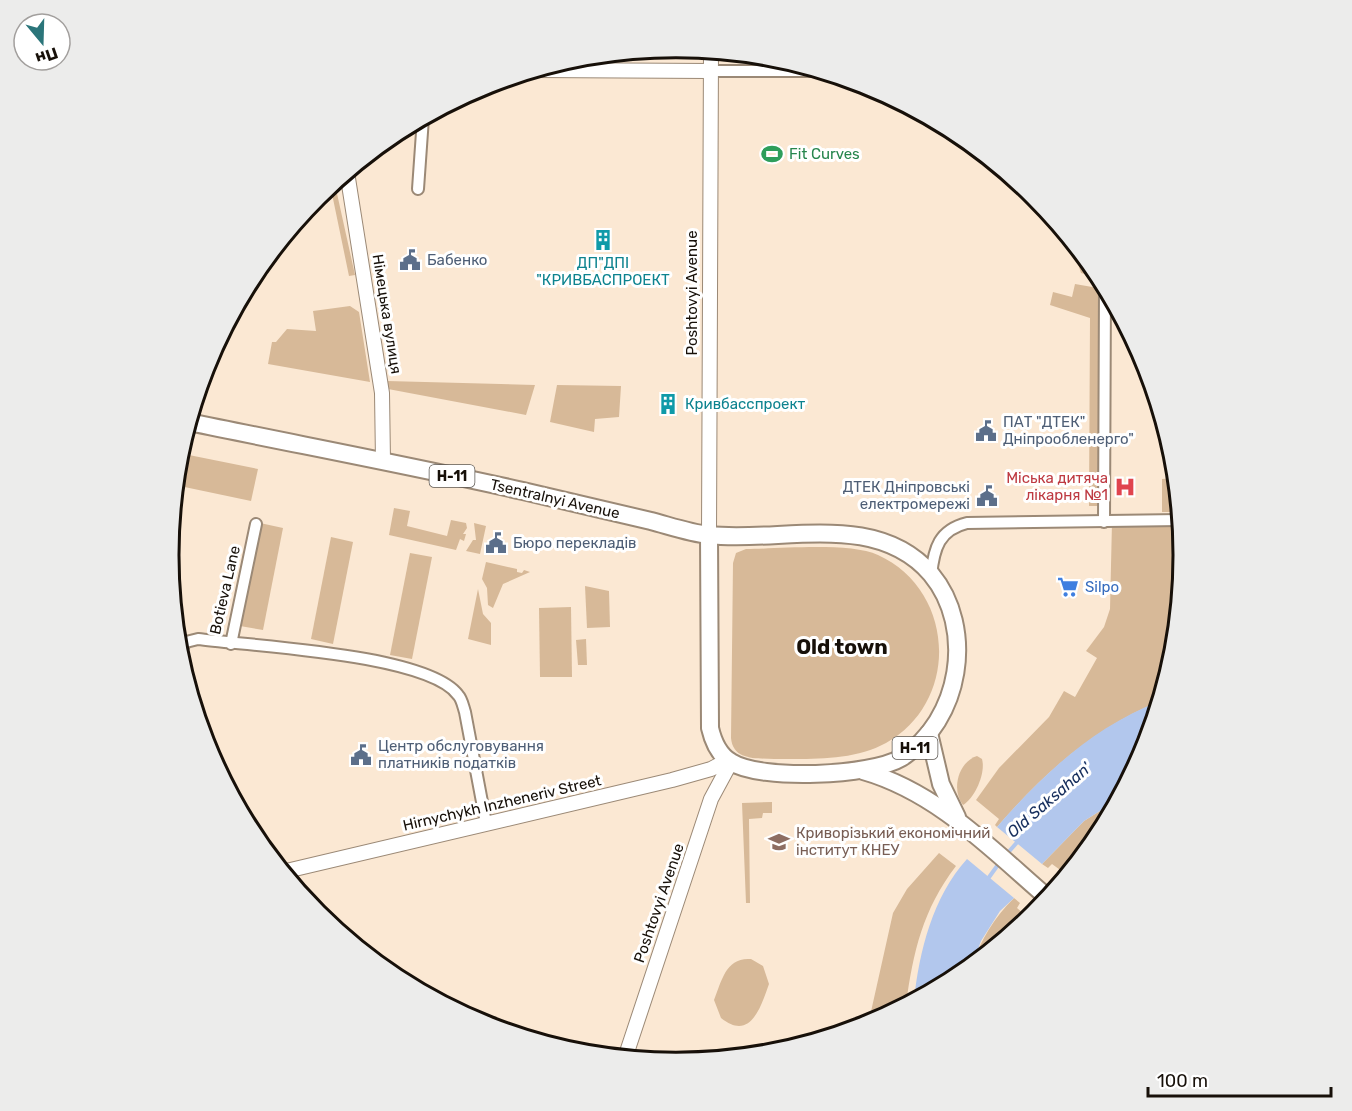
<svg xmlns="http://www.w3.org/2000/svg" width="1352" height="1111" viewBox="0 0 1352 1111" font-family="Rubik,sans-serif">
	<rect width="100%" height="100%" fill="#fbe8d3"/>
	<g fill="#d7b998">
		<path d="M336 181V189L355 275 349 276 331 189Z"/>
		<path d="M1080 251 1098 274V278L1081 273 1078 264Z"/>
		<path d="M1075 284 1098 288V506H1089L1090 318 1050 305 1053 292 1072 297Z"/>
		<path d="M350 306 359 312 370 382 268 364 272 342H276L287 329 316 331 313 311Z"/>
		<path d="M387 381 535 385 526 415 388 389Z"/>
		<path d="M557 385 621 386 619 417 595 419 594 432 550 422Z"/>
		<path d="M179 453 258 469 251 501 175 485Z"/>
		<path d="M1176 478 1179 512H1162V479Z"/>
		<path d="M394 508 410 511 407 526 447 536 451 520 466 523 467 528 463 534H466L464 541 460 539 456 550 389 535Z"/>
		<path d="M1180 520C1186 581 1177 642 1160 701 1093 729 1044 773 997 827L995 825 999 819 976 800 999 768 1049 717 1064 691 1075 697 1097 658 1086 651 1104 627 1110 609 1112 522Z"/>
		<path d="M260 523 283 528 263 630 240 626Z"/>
		<path d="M474 523 486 526 480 554 466 551 473 540H476Z"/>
		<path d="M331 537 353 542 333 644 311 639Z"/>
		<path d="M746 549C778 549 850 542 878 555 955 590 961 701 886 743 853 761 811 759 774 759 757 758 733 761 731 738L733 563 736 553Z"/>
		<path d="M410 553 432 557 412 659 390 655Z"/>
		<path d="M486 562 517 569V572L522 573 524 570 530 572 503 584 493 608 488 605 487 588 482 579Z"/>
		<path d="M585 586 609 591 610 627 587 628Z"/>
		<path d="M478 589 483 614 491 623V645L468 639Z"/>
		<path d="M571 607 572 677H540L539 608Z"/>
		<path d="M586 639 587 665H578L576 640Z"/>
		<path d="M977 756 982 759C986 773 975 798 963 805 951 790 958 762 977 756Z"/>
		<path d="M1119 799 1098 838 1067 875 1052 864 1048 868 1042 864 1084 821Z"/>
		<path d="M772 802V813H763L762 818 749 819 750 903H746L742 803Z"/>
		<path d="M939 853 956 866C923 909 913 952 906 1005L868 1025 893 913 907 889Z"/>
		<path d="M1014 898 1020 903 1017 908 1030 919 972 966C981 939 994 918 1014 898Z"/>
		<path d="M751 959 763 966 769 984C761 1006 751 1042 721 1018L714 1000C722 980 726 957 751 959Z"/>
	</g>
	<g fill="#b2c7ed">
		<path d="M1160 701 1145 750 1119 799 1084 821 1042 864 997 827C1043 774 1093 727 1160 701Z"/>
		<path d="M967 859 1014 898 1000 911 981 941 972 966 958 978 914 1001C919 952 933 896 967 859Z"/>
	</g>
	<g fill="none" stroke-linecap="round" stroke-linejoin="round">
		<g stroke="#b2c7ed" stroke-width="4">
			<path d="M1005 856 1020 839"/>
			<path d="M987 880 1000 862"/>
		</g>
		<defs>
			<g id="minor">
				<path d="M710 71H820"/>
				<path d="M418 189 423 118"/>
				<path d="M1104 522 1105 286"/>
				<path d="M931 575C934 548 939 530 967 523L1180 520"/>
				<path d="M231 644 256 524"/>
				<path d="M178 654 186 642 198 639C251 646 428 654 458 695 462 699 463 706 465 712L486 823"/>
			</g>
			<g id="tertiary">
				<path d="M535 70 710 71"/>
				<path d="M347 172 382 393 383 461"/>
				<path d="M709 535 711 51"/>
				<path d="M282 872 672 780 711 769 728 760"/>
				<path d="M625 1058 711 799 731 762"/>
			</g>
			<g id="primary">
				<path d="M189 422C300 445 412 466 523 491 565 501 608 511 651 521 670 526 690 533 709 535 782 543 876 510 931 574 976 628 961 721 901 758 871 776 761 781 731 762 719 755 713 741 710 728L709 535"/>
				<path d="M929 733 941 784 957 817"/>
				<path d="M863 771C937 792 991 849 1048 898"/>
			</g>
		</defs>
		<use href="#minor" stroke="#9b8976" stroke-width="14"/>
		<use href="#tertiary" stroke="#9b8976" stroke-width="16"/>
		<use href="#primary" stroke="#9b8976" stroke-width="20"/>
		<use href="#minor" stroke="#fff" stroke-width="10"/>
		<use href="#tertiary" stroke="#fff" stroke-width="14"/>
		<use href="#primary" stroke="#fff" stroke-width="16"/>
	</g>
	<defs>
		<symbol id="stadium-bare" viewBox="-9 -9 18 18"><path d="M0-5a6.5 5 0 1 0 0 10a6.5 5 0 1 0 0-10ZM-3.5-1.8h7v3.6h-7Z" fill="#2e9e5b" stroke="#fff" stroke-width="2.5" paint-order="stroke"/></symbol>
		<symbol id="building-bare" viewBox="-9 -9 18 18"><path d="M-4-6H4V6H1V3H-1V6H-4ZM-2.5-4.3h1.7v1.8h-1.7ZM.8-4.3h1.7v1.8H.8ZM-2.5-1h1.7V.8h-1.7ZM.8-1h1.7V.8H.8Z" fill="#0f9aa8" stroke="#fff" stroke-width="2.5" paint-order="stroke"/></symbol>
		<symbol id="civic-bare" viewBox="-9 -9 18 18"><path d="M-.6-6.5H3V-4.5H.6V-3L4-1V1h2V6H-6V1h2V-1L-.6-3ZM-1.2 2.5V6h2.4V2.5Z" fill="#5c6f8a" stroke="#fff" stroke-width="2.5" paint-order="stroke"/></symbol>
		<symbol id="hospital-bare" viewBox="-9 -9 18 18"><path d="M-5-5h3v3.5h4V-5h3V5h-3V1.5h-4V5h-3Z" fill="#e0444e" stroke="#fff" stroke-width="2.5" paint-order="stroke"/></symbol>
		<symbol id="supermarket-bare" viewBox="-9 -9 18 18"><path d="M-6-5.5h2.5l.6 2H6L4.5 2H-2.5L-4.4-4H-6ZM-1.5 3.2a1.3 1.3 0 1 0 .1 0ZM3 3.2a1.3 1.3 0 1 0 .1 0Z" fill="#3f7fe0" stroke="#fff" stroke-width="2.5" paint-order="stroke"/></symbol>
		<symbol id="university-bare" viewBox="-9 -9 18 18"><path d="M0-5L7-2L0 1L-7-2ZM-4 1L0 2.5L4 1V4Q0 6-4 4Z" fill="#8d6e63" stroke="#fff" stroke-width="2.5" paint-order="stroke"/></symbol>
	</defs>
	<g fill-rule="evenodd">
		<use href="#stadium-bare" x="757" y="139" width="30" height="30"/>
		<use href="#building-bare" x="588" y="225" width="30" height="30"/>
		<use href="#civic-bare" x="395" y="245" width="30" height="30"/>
		<use href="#building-bare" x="653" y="389" width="30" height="30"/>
		<use href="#civic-bare" x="971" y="416" width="30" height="30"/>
		<use href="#hospital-bare" x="1110" y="472" width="30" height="30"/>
		<use href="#civic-bare" x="972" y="481" width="30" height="30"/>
		<use href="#civic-bare" x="481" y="528" width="30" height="30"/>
		<use href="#supermarket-bare" x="1053" y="572" width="30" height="30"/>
		<use href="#civic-bare" x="346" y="740" width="30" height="30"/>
		<use href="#university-bare" x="764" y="827" width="30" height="30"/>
	</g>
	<g text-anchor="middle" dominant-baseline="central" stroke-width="6" stroke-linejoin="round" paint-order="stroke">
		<g fill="#fff" stroke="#5d5853" stroke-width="1.5">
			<rect x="429.5" y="465" width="45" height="22" rx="4.5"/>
			<rect x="892.5" y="737" width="45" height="22" rx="4.5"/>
		</g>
		<g font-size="14" font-weight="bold" fill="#171009">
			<text x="452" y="476">Н-11</text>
			<text x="915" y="748">Н-11</text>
		</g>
		<g font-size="15" fill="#27864d" stroke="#fff" text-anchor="start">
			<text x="789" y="154">Fit Curves</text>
		</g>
		<g font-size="15" fill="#4e5e75" stroke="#fff" text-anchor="start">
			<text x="427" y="260">Бабенко</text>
			<text x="1003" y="422">ПАТ "ДТЕК"<tspan x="1003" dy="17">Дніпрообленерго"</tspan></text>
			<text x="970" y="487" text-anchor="end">ДТЕК Дніпровські<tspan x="970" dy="17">електромережі</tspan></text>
			<text x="513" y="543">Бюро перекладів</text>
			<text x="378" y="746">Центр обслуговування<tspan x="378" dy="17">платників податків</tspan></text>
		</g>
		<g font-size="15" fill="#0d838f" stroke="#fff">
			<text x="603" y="263">ДП"ДПІ<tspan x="603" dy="17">"КРИВБАСПРОЕКТ</tspan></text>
			<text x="685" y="404" text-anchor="start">Кривбасспроект</text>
		</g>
		<g font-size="15" fill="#171009" stroke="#fff">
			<text transform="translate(692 293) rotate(-90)">Poshtovyi Avenue</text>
			<text transform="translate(387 314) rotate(81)">Німецька вулиця</text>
			<text transform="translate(555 499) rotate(13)">Tsentralnyi Avenue</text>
			<text transform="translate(225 590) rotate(-77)">Botieva Lane</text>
			<text transform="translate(502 803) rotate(-13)">Hirnychykh Inzheneriv Street</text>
			<text transform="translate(659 903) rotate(-71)">Poshtovyi Avenue</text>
		</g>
		<g font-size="15" fill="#be3a42" stroke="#fff" text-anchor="end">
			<text x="1108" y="478">Міська дитяча<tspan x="1108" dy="17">лікарня №1</tspan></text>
		</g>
		<g font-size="15" fill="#366cbe" stroke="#fff" text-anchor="start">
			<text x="1085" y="587">Silpo</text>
		</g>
		<g font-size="15" fill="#785e54" stroke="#fff" text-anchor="start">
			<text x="796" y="833">Криворізький економічний<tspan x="796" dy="17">інститут КНЕУ</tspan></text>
		</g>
		<g font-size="16" font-style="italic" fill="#162e5c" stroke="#fff">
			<text transform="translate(1049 800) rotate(-41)">Old Saksahan'</text>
		</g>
		<g font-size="21" font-weight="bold" fill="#171009" stroke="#fff">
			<text x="842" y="646">Old town</text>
		</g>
	</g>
	<path d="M0 0H1352V1111H0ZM179 555a497 497 0 1 1 994 0a497 497 0 1 1-994 0Z" fill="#ececeb" fill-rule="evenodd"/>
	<path fill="none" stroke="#171009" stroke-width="3" d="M179 555a497 497 0 1 1 994 0a497 497 0 1 1-994 0Z"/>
	<g transform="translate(42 42) rotate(161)"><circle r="28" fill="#ffffff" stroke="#a29f9d" stroke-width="1.5"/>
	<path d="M0-4.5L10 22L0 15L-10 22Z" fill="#2b757a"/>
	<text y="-9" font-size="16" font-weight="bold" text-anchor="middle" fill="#171009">Пн</text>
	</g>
	<path d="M1148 1087v9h183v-9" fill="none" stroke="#171009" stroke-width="3"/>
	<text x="1157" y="1087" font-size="18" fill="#171009" stroke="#ffffff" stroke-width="4.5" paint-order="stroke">100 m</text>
</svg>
